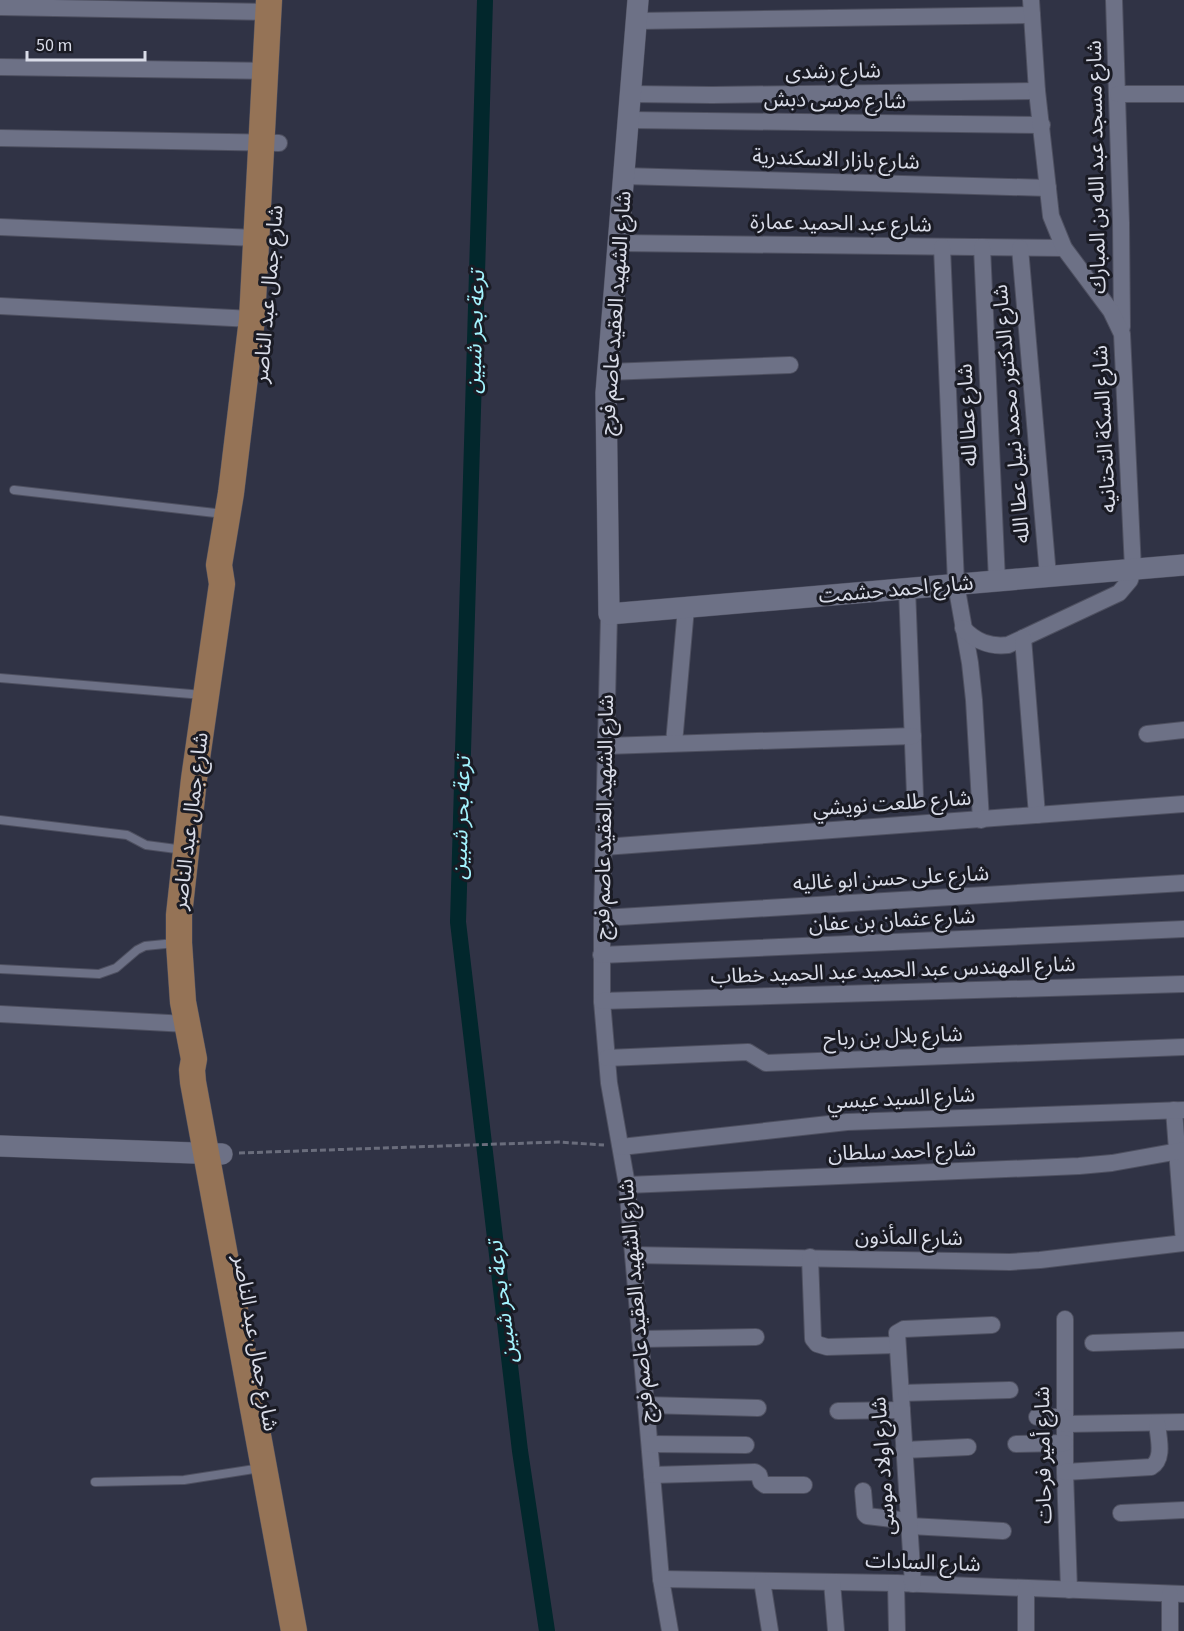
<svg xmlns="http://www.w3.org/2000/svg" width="1184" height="1631" viewBox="0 0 1184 1631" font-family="'Source Sans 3','Noto Sans Arabic',sans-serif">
	<rect width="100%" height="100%" fill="#303345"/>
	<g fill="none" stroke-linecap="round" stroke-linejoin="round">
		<path stroke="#02272c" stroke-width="16" d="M485 0 458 922 520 1451 547 1631"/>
		<defs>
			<g id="service">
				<path d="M14 490 224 514"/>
				<path d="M0 678 203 695"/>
				<path d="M0 820 127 835 146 845 184 850"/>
				<path d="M0 969 99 974 116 968 137 950 145 946 175 943"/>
				<path d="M95 1482 184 1480 261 1468"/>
			</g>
			<g id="minor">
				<path d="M1114 0 1121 223 1122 327"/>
				<path d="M0 7 269 12"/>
				<path d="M637 21 1032 15"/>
				<path d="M0 67 266 71"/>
				<path d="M631 94 712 95 1037 91"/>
				<path d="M1118 94H1184"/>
				<path d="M628 120 1042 125"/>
				<path d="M0 138 279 143"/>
				<path d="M624 176 1048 188"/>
				<path d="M0 227 257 238"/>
				<path d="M618 243 1064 248"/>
				<path d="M942 247 956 584 970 663 974 700 981 820"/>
				<path d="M982 247 997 581"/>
				<path d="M1020 248 1048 576"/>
				<path d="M0 306 252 319"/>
				<path d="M608 372 790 365"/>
				<path d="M907 588 915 795"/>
				<path d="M609 614 602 918V1001L609 1083 627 1185 661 1579 670 1631"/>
				<path d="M963 628C976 642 990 647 1008 645L1119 593 1130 580 1133 569 1122 334 1111 311 1064 248 1051 216 1037 91 1031 0"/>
				<path d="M1023 638 1037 815"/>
				<path d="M1147 734 1184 730"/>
				<path d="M674 743 686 608"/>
				<path d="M606 746 913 736"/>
				<path d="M604 847 1184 804"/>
				<path d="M602 918 1184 883"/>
				<path d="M601 955 1184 929"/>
				<path d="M602 1001 1184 984"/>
				<path d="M0 1014 187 1024"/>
				<path d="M607 1058 748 1052 766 1063 1184 1047"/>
				<path d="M1174 1110 1184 1243"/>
				<path d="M621 1147 847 1122 1184 1110"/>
				<path d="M627 1185 1079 1166 1112 1163 1184 1150"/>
				<path d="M633 1255 1010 1262 1040 1260 1184 1243"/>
				<path d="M810 1257 813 1339 817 1344 827 1347 897 1345"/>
				<path d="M1065 1319V1472L1069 1590"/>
				<path d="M640 1339 756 1337"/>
				<path d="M1093 1343 1184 1340"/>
				<path d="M901 1393 1010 1390"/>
				<path d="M646 1405 758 1408"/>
				<path d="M838 1411 902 1410"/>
				<path d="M1037 1417H1065"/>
				<path d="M1065 1424 1184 1422"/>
				<path d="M650 1444 746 1445"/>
				<path d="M1016 1444 1065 1443"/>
				<path d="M904 1450 968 1447"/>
				<path d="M1065 1472 1151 1467C1165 1459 1158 1437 1157 1423"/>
				<path d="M652 1475 755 1472 759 1475 761 1482 765 1485H804"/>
				<path d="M863 1491 865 1514 867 1516 909 1521"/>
				<path d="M1121 1513 1184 1510"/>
				<path d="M910 1526 1003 1531"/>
				<path d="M661 1579 896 1583 1184 1594"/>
				<path d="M762 1581 770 1631"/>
				<path d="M832 1582 836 1631"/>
				<path d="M896 1583 897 1631"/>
				<path d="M913 1584 897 1333 904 1329 992 1325"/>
				<path d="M1026 1630V1588"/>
				<path d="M1170 1631V1594"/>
			</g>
			<g id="tertiary">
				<path d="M638 0 606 393 609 614 1184 565"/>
				<path d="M0 1146 222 1154"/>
			</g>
			<path id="primary" d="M269 0 252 319 231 493 219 565 222 584 194 779 179 915V943L183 1002 194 1059 192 1070 193 1082 294 1631"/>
		</defs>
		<use href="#service" stroke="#4e5060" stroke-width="10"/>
		<use href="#minor" stroke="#4e5060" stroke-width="18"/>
		<use href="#tertiary" stroke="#4e5060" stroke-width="22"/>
		<use href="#primary" stroke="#4e5060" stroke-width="27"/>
		<path stroke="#6a6d7c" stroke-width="3" stroke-dasharray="6 3" stroke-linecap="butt" d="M239 1153 558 1142 604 1145"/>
		<use href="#service" stroke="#6d7186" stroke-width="8"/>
		<use href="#minor" stroke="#6d7186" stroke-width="16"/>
		<use href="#tertiary" stroke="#6d7186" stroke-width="21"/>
		<use href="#primary" stroke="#957356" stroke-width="26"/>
	</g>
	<g text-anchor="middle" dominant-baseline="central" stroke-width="6" stroke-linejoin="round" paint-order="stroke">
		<g font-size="21" fill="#d9dce8" stroke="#1a1b24">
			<text transform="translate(833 71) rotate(-1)">شارع رشدى</text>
			<text transform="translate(835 100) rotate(1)">شارع مرسى دبش</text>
			<text transform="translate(836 159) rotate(2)">شارع بازار الاسكندرية</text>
			<text transform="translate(1096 167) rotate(-91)">شارع مسجد عبد الله بن المبارك</text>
			<text transform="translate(841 223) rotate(1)">شارع عبد الحميد عمارة</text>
			<text transform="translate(268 294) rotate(-85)">شارع جمال عبد الناصر</text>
			<text transform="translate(615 313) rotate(-86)">شارع الشهيد العقيد عاصم فرج</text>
			<text transform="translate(1011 414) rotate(-95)">شارع الدكتور محمد نبيل عطا الله</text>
			<text transform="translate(967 415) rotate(-93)">شارع عطا لله</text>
			<text transform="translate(1104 429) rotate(-93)">شارع السكة التحتانيه</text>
			<text transform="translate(896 589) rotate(-5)">شارع احمد حشمت</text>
			<text transform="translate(892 803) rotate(-4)">شارع طلعت نويشي</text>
			<text transform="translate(604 817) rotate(-89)">شارع الشهيد العقيد عاصم فرج</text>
			<text transform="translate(190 821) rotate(-83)">شارع جمال عبد الناصر</text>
			<text transform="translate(891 878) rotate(-3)">شارع على حسن ابو غاليه</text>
			<text transform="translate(892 920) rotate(-3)">شارع عثمان بن عفان</text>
			<text transform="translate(893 970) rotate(-2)">شارع المهندس عبد الحميد عبد الحميد خطاب</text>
			<text transform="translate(893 1036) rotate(-2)">شارع بلال بن رباح</text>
			<text transform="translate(901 1098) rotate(-3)">شارع السيد عيسي</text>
			<text transform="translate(902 1151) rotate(-2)">شارع احمد سلطان</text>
			<text transform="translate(909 1237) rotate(1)">شارع المأذون</text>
			<text transform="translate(636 1301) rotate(-95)">شارع الشهيد العقيد عاصم فرج</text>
			<text transform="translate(256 1343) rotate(80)">شارع جمال عبد الناصر</text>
			<text transform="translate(1043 1455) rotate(-91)">شارع أمير فرحات</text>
			<text transform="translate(883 1466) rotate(-94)">شارع اولاد موسى</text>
			<text transform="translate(923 1562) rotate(2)">شارع السادات</text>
		</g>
		<g font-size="22" font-style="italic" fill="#a3f3fe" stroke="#1a1b24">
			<text transform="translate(475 332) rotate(-88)">ترعة بحر شبين</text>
			<text transform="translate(461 818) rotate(-88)">ترعة بحر شبين</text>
			<text transform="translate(502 1302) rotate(-97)">ترعة بحر شبين</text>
		</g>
	</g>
	<path d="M27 51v9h118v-9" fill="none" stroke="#d9dce8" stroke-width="3"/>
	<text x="36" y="51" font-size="18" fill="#d9dce8" stroke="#1a1b24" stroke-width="4.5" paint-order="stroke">50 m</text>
</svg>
